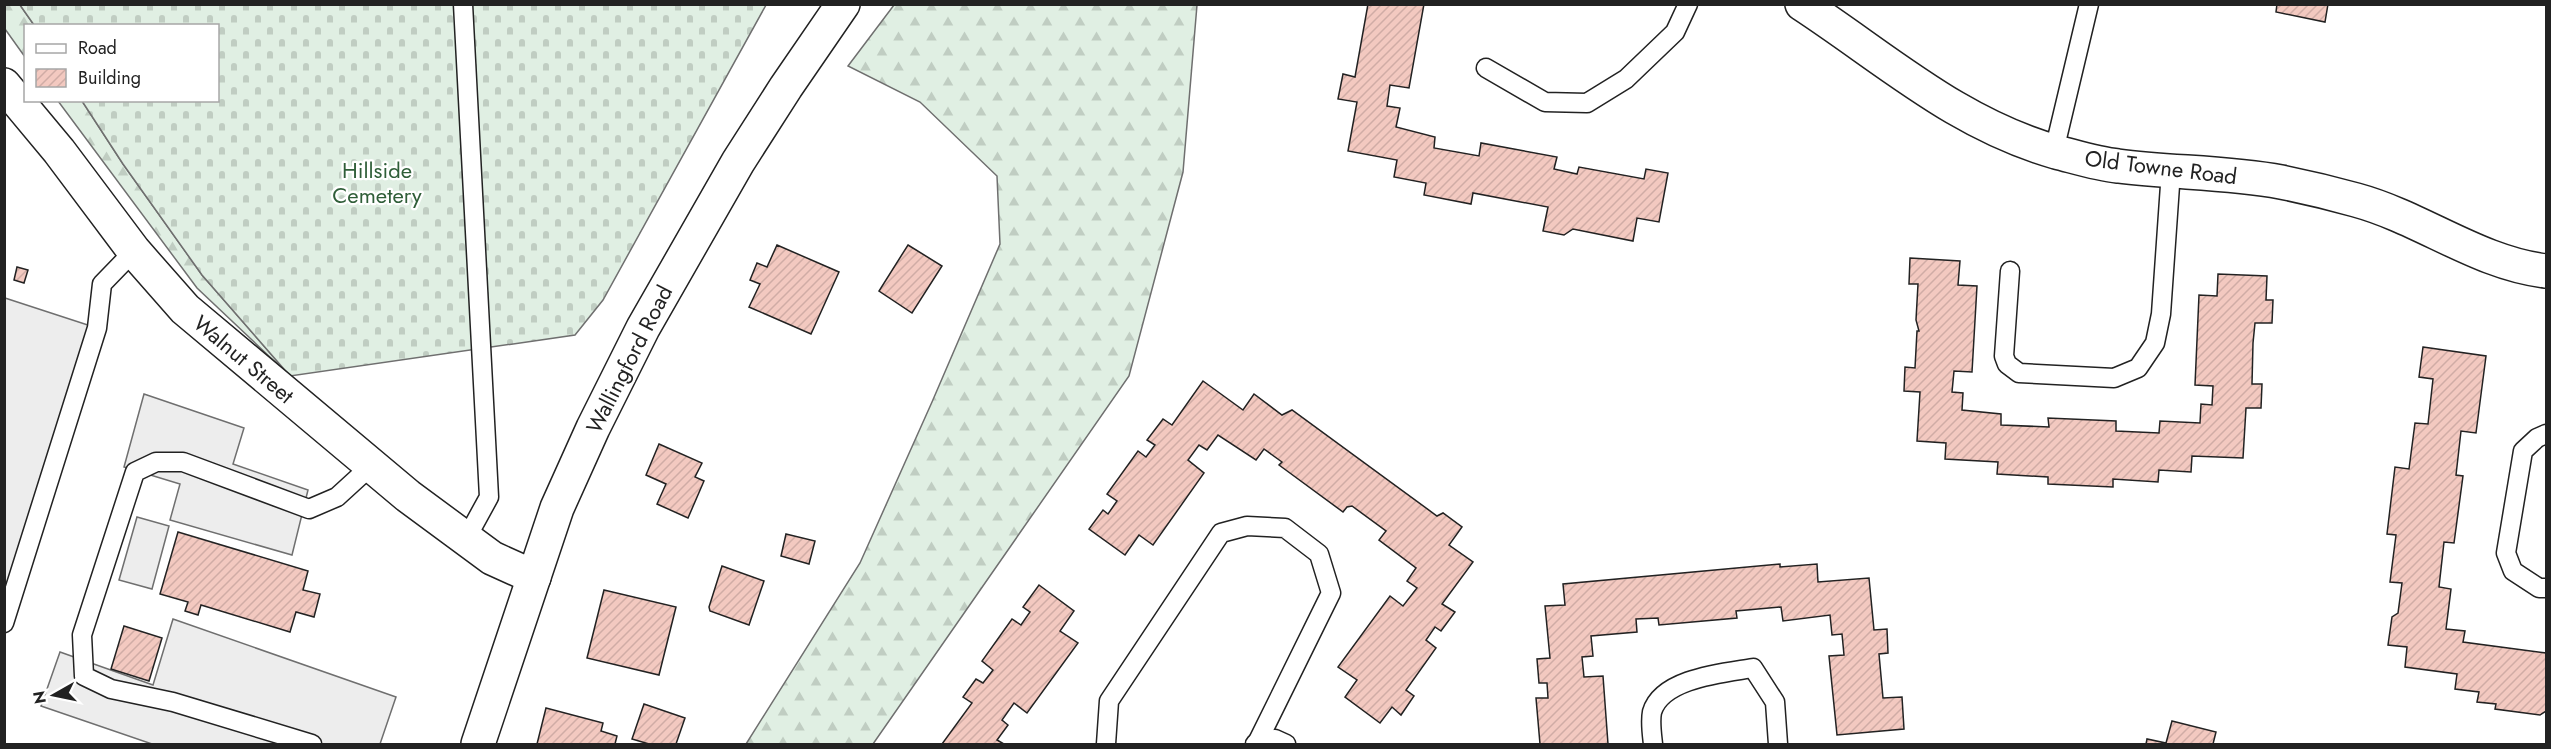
<svg xmlns="http://www.w3.org/2000/svg" width="2551" height="749" viewBox="0 0 2551 749" font-family="Jost,sans-serif">
	<defs>
		<pattern id="forest-firs" width="22" height="20" patternUnits="userSpaceOnUse" patternTransform="scale(1.5)"><rect width="22" height="20" fill="#e0efe3"/><path d="M5 1l3.5 6h-7zM16 11l3.5 6h-7z" fill="#c0cdc2"/></pattern>
		<pattern id="cemetery-stones" width="16" height="16" patternUnits="userSpaceOnUse" patternTransform="scale(1.5)"><rect width="16" height="16" fill="#e0efe3"/><path d="M2 7V4a2 2 0 0 1 4 0v3zM10 15v-3a2 2 0 0 1 4 0v3z" fill="#c0cdc2"/></pattern>
		<pattern id="building-hatch" width="6" height="6" patternUnits="userSpaceOnUse" patternTransform="scale(1.5)"><rect width="6" height="6" fill="#f3c9c0"/><path d="M-1 1l2-2M0 6l6-6M5 7l2-2" fill="none" stroke="#d0aca5"/></pattern>
	</defs>
	<rect width="100%" height="100%" fill="#fff"/>
	<g fill="url(#forest-firs)" stroke="#6f6f6f" stroke-width="1.5">
		<path d="M5 5H20L34 25 26 26 25 57 5 29Z"/>
		<path d="M894 5H1197L1183 172 1129 376 873 744H746L860 563 932 402 1000 244 997 176 920 102 848 66Z"/>
		<path d="M58 101H82L123 164 202 275 290 376 197 288Z"/>
	</g>
	<path fill="url(#cemetery-stones)" stroke="#6f6f6f" stroke-width="1.5" d="M20 5H766L603 300 575 335 290 376 202 275 123 164 82 101 218 100V26L34 25Z"/>
	<g fill="#ededed" stroke="#6f6f6f" stroke-width="1.5">
		<path d="M5 298 97 328 5 622Z"/>
		<path d="M144 394 244 428 233 464 308 490 292 555 170 520 180 484 124 467Z"/>
		<path d="M137 517 169 526 152 589 119 580Z"/>
		<path d="M173 619 396 697 380 744H152L41 706 60 652 153 685Z"/>
	</g>
	<g fill="url(#building-hatch)" stroke="#222" stroke-width="1.5">
		<path d="M1368 4H1424L1409 88 1390 85 1387 106 1400 108 1396 127 1435 137 1434 148 1479 156 1481 143 1557 157 1554 169 1577 174 1579 167 1644 179 1646 169 1668 173 1659 222 1637 218 1633 241 1573 229 1564 235 1543 231 1548 207 1473 193 1471 204 1424 195 1426 183 1394 177 1397 160 1348 151 1357 102 1338 99 1343 74 1355 77Z"/>
		<path d="M2277 4H2328L2325 22 2276 12Z"/>
		<path d="M777 245 839 272 811 334 749 307 760 284 750 280 757 263 767 267Z"/>
		<path d="M908 245 942 266 912 313 879 291Z"/>
		<path d="M1910 258 1960 261 1958 285 1977 286 1972 372 1954 371 1952 392 1963 393 1962 410 2001 414V425L2049 427 2048 418 2116 421V431L2159 433 2160 421 2200 423 2201 404 2212 405 2213 386 2195 385 2199 295 2217 296 2218 274 2267 276 2266 300H2273L2272 323H2255L2253 343 2252 384H2262L2261 408H2246L2243 458 2192 456 2191 472 2159 470 2158 482 2113 479V487L2048 484V477L1997 474 1998 462 1945 459 1946 443 1917 441 1920 392 1904 391 1905 367 1915 368 1917 331H1919L1916 320 1918 284H1909Z"/>
		<path d="M17 267 28 270 24 283 14 280Z"/>
		<path d="M2423 347 2486 356 2476 433 2461 431 2456 475 2463 476 2454 543 2444 542 2439 587 2451 589 2446 629 2465 631 2463 642 2546 653V711L2540 715 2495 709 2496 704 2477 702 2479 692 2455 689 2457 674 2405 667 2407 647 2388 645 2392 617 2398 613 2402 583 2390 582 2396 535 2387 534 2395 467 2409 469 2415 423 2428 424 2433 379 2419 377Z"/>
		<path d="M1203 381 1243 410 1254 394 1282 415 1292 410 1437 516 1443 513 1462 527 1449 545 1473 562 1442 604 1455 612 1441 631 1435 627 1426 640 1436 648 1406 690 1414 696 1401 715 1392 707 1380 723 1345 697 1357 680 1338 667 1390 596 1403 606 1417 588 1407 581 1416 568 1379 540 1386 531 1352 506 1347 507 1343 512 1279 465 1282 462 1264 449 1256 460 1218 435 1207 450 1199 445 1188 460 1204 473 1153 545 1139 535 1125 555 1089 529 1103 510 1108 514 1117 501 1107 494 1138 451 1146 457 1155 445 1147 440 1163 419 1172 425Z"/>
		<path d="M659 444 702 463 695 477 704 481 688 518 657 504 666 484 646 475Z"/>
		<path d="M178 532 308 571 303 590 320 594 314 617 296 612 290 632 201 605 198 615 185 611 188 602 160 594Z"/>
		<path d="M786 534 815 541 809 564 781 556Z"/>
		<path d="M1780 564V567L1817 564 1818 582 1869 578 1874 630 1887 629 1888 653 1879 654 1883 698 1902 697 1904 729 1837 735 1829 656 1844 655 1842 634 1832 635 1830 615 1783 621 1781 607 1736 611 1737 618 1659 625 1658 618 1636 619 1637 632 1591 636 1593 656 1582 657 1584 677 1603 676 1608 744H1540L1536 698H1548L1547 683H1539L1537 659 1550 658 1545 606 1565 605 1563 584Z"/>
		<path d="M722 566 764 581 749 625 710 611 709 607Z"/>
		<path d="M1039 585 1074 611 1060 631 1078 643 1027 713 1014 703 1002 720 1008 725 997 740 1004 744H942L972 703 963 697 976 679 983 683 993 670 982 661 1012 619 1021 625 1030 612 1023 607Z"/>
		<path d="M604 590 676 607 659 675 587 658Z"/>
		<path d="M124 626 162 638 149 681 111 669Z"/>
		<path d="M644 704 685 718 676 744H649L632 739Z"/>
		<path d="M546 708 603 723 601 731 617 736 615 744H537Z"/>
		<path d="M2172 721 2216 732 2213 744H2146L2147 739 2166 743Z"/>
	</g>
	<g fill="none" stroke-linecap="round" stroke-linejoin="round">
		<defs>
			<g id="lane">
				<path d="M463 4 489 497 466 539"/>
				<path d="M1486 68 1545 102 1587 103 1626 79 1675 32 1688 4"/>
				<path d="M2054 151 2089 4"/>
				<path d="M2010 271 2004 356 2007 364 2019 373 2114 378 2138 368 2155 343 2161 314 2171 171"/>
				<path d="M2546 434 2537 438 2523 451 2506 553 2513 571 2539 588H2546"/>
				<path d="M4 623 97 328 102 284 134 251"/>
				<path d="M1258 741 1275 739 1286 744"/>
				<path d="M312 744 173 702 111 689 84 676 82 635 135 472 156 462H183L309 509 337 497 372 465"/>
				<path d="M1106 744 1109 701 1221 533 1247 526 1285 528 1319 554 1331 593 1258 741 1255 744"/>
				<path d="M1653 744C1652 735 1650 722 1652 712 1662 678 1724 673 1753 668L1775 702 1778 744"/>
			</g>
			<g id="street">
				<path d="M1802 4C1886 59 1957 124 2056 152 2076 157 2098 164 2118 166 2172 173 2228 172 2281 182 2306 187 2331 193 2356 200 2422 218 2478 263 2546 271"/>
				<path d="M4 85 59 151 134 251 185 309 408 496 492 558 534 577"/>
			</g>
			<path id="secondary" d="M478 744 557 508 593 428 643 328 738 162 786 87 843 4"/>
		</defs>
		<use href="#lane" stroke="#222" stroke-width="21"/>
		<use href="#street" stroke="#222" stroke-width="36"/>
		<use href="#secondary" stroke="#222" stroke-width="36"/>
		<use href="#lane" stroke="#fff" stroke-width="18"/>
		<use href="#street" stroke="#fff" stroke-width="33"/>
		<use href="#secondary" stroke="#fff" stroke-width="33"/>
	</g>
	<g text-anchor="middle" dominant-baseline="central" stroke-width="4.5" stroke-linejoin="round" paint-order="stroke">
		<g font-size="22" fill="#222" stroke="#fff">
			<text transform="translate(2161 167) rotate(7)">Old Towne Road</text>
			<text transform="translate(244 359) rotate(40)">Walnut Street</text>
			<text transform="translate(629 359) rotate(-63)">Wallingford Road</text>
		</g>
		<g font-size="22" fill="#2f5e38" stroke="#fff">
			<text x="377" y="170">Hillside<tspan x="377" dy="25">Cemetery</tspan></text>
		</g>
	</g>
	<rect width="2551" height="749" fill="none" stroke="#222222" stroke-width="12"/>
	<rect x="24" y="24" width="195" height="78" fill="#ffffff" stroke="#a7a7a7" stroke-width="1.5"/>
	<rect x="36" y="44" width="30" height="9" fill="#ffffff" stroke="#a7a7a7" stroke-width="1.5"/>
	<text x="78" y="54" font-size="18" fill="#222222">Road</text>
	<rect x="36" y="69" width="30" height="18" fill="url(#building-hatch)" stroke="#a7a7a7" stroke-width="1.5"/>
	<text x="78" y="84" font-size="18" fill="#222222">Building</text>
	<g transform="translate(54 695) rotate(261)" stroke="#ffffff" stroke-width="4.5" paint-order="stroke">
	<path d="M0-4.5L10 22L0 15L-10 22Z" fill="#222222"/>
	<text y="-9" font-size="16" font-weight="bold" text-anchor="middle" fill="#222222">N</text>
	</g>
</svg>
